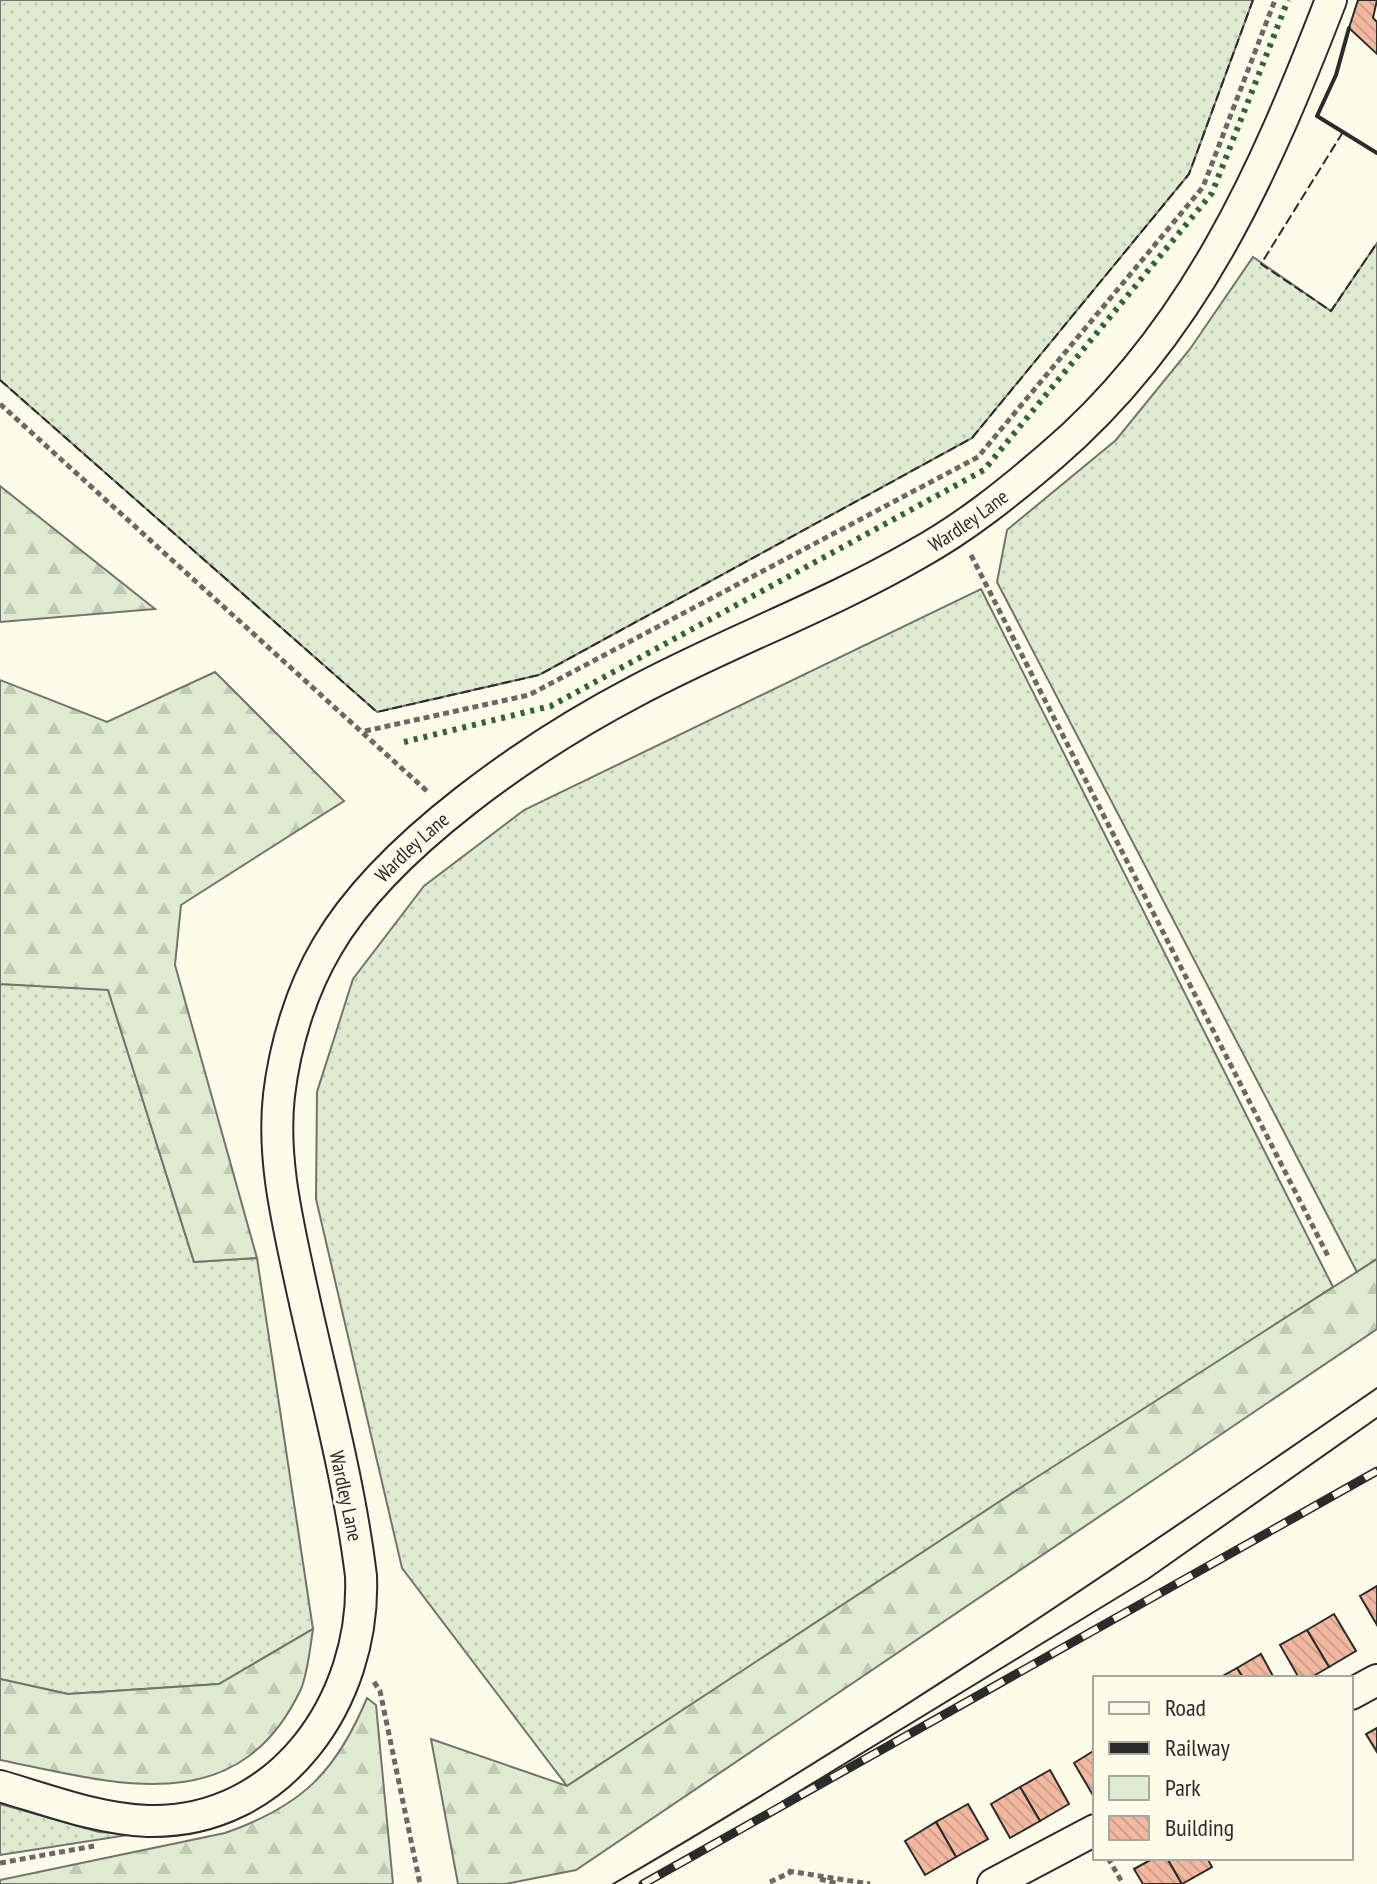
<svg xmlns="http://www.w3.org/2000/svg" width="1377" height="1884" viewBox="0 0 1377 1884" font-family="'PT Sans Narrow',sans-serif">
	<defs>
		<pattern id="green-dots" width="8" height="8" patternUnits="userSpaceOnUse" patternTransform="scale(2)"><rect width="8" height="8" fill="#deebd1"/><path d="M2 2h.1M6 6h.1" fill="none" stroke="#bfcab4" stroke-width="1.8" stroke-linecap="round"/></pattern>
		<pattern id="forest-firs" width="22" height="20" patternUnits="userSpaceOnUse" patternTransform="scale(2)"><rect width="22" height="20" fill="#deebd1"/><path d="M5 1l3.5 6h-7zM16 11l3.5 6h-7z" fill="#bfcab4"/></pattern>
		<pattern id="building-back-hatch" width="6" height="6" patternUnits="userSpaceOnUse" patternTransform="scale(2)"><rect width="6" height="6" fill="#f2b8a0"/><path d="M-1 5l2 2M0 0l6 6M5-1l2 2" fill="none" stroke="#d09e8a"/></pattern>
	</defs>
	<rect width="100%" height="100%" fill="#fdfbea"/>
	<g fill="url(#green-dots)" stroke="#74746e" stroke-width="2">
		<path d="M0 0H1253L1189 174 972 438 539 675 377 712 0 380Z"/>
		<path d="M1377 243V1259L1357 1272 997 582 1007 530 1116 440 1190 349 1253 257 1331 311Z"/>
		<path d="M981 589 1333 1287 567 1786 402 1568 316 1199 317 1092 353 979 424 886 524 810Z"/>
		<path d="M0 984 108 989 194 1262 257 1258 313 1629 219 1684 68 1694 0 1679Z"/>
		<path d="M0 1804 99 1832 134 1834 0 1855Z"/>
	</g>
	<g fill="url(#forest-firs)" stroke="#74746e" stroke-width="2">
		<path d="M0 486 155 609 0 622Z"/>
		<path d="M215 672 344 801 181 905 175 965 257 1258 194 1262 108 990 0 984V680L107 722Z"/>
		<path d="M1377 1259V1329L576 1870 505 1884H458L431 1739 567 1786 1023 1486Z"/>
		<path d="M313 1629C310 1648 308 1672 301 1689 238 1823 114 1783 0 1760V1679L68 1694 219 1684Z"/>
		<path d="M367 1698 376 1705 393 1884H0V1880L225 1833C302 1806 336 1772 367 1698Z"/>
	</g>
	<g fill="url(#building-back-hatch)" stroke="#2b2b2b" stroke-width="2">
		<path d="M1358 0H1377L1373 18 1377 22V54L1349 28Z"/>
		<path d="M1377 1586V1625L1360 1596Z"/>
		<path d="M1334 1614 1356 1651 1329 1667 1307 1630Z"/>
		<path d="M1307 1630 1329 1667 1310 1678H1299L1280 1645Z"/>
		<path d="M1261 1654 1274 1678H1243L1237 1668Z"/>
		<path d="M1237 1668 1243 1678H1219Z"/>
		<path d="M1377 1728V1752L1366 1734Z"/>
		<path d="M1095 1750V1796L1094 1797 1074 1763Z"/>
		<path d="M1050 1770 1069 1804 1040 1821 1020 1787Z"/>
		<path d="M1020 1787 1040 1821 1010 1838 991 1804Z"/>
		<path d="M968 1804 988 1839 956 1857 936 1822Z"/>
		<path d="M936 1822 956 1857 925 1875 905 1841Z"/>
		<path d="M1154 1858H1167L1182 1884H1143L1134 1869Z"/>
		<path d="M1167 1858H1207L1212 1867 1182 1884Z"/>
	</g>
	<g fill="none" stroke-linecap="round" stroke-linejoin="round">
		<defs>
			<g id="street">
				<path d="M1351 1694 1377 1680"/>
				<path id="s1" d="M0 1786C48 1800 97 1819 148 1821 281 1824 366 1700 361 1576 349 1477 321 1378 300 1280 287 1219 272 1158 279 1095 285 1045 301 991 327 947 386 845 533 745 636 691 728 642 827 606 917 554 966 527 1009 492 1051 456 1194 334 1265 171 1331 0"/>
				<path d="M993 1884 1095 1830"/>
			</g>
		</defs>
		<use href="#street" stroke="#2b2b2b" stroke-width="34"/>
		<g stroke="#6a6964" stroke-width="5" stroke-dasharray="6 4" stroke-linecap="butt">
			<path d="M0 404 429 793"/>
			<path d="M971 555 1328 1256"/>
			<path d="M365 731 529 695 978 457 1203 187 1275 0"/>
			<path d="M374 1682 380 1691 420 1884"/>
			<path d="M1108 1858 1123 1884"/>
			<path d="M0 1863 94 1846"/>
			<path d="M788 1871 870 1884"/>
			<path d="M820 1879 839 1884"/>
			<path d="M770 1882 791 1872"/>
		</g>
		<use href="#street" stroke="#fdfbea" stroke-width="30"/>
		<g stroke="#2b2b2b" stroke-width="2">
			<path d="M736 1830 1148 1579 1377 1418"/>
			<path d="M613 1884C876 1732 1127 1561 1377 1388"/>
		</g>
		<defs>
			<path id="rail" d="M643 1884 1377 1471"/>
		</defs>
		<use href="#rail" stroke="#2b2b2b" stroke-width="9"/>
		<use href="#rail" stroke="#fdfbea" stroke-width="6" stroke-dasharray="18" stroke-linecap="butt"/>
		<path stroke="#34623c" stroke-width="6" stroke-dasharray="4 6" stroke-linecap="butt" d="M404 742 551 706 984 470 1212 193 1288 0"/>
		<g stroke="#2b2b2b" stroke-width="2" stroke-dasharray="10 4" stroke-linecap="butt">
			<path d="M1343 132 1261 264 1331 311 1377 243"/>
			<path d="M0 380 377 712 539 675 972 438 1189 174 1253 0"/>
		</g>
		<path stroke="#2b2b2b" stroke-width="4" d="M1349 28 1336 75 1317 116 1377 153"/>
	</g>
	<g text-anchor="middle" dominant-baseline="central" stroke-width="6" stroke-linejoin="round" paint-order="stroke">
		<g font-size="20" fill="#2b2b2b" stroke="#fdfbea">
			<text stroke="none"><textPath href="#s1" startOffset="1942">Wardley Lane</textPath></text>
			<text stroke="none"><textPath href="#s1" startOffset="1294">Wardley Lane</textPath></text>
			<text transform="translate(346 1496) rotate(78)">Wardley Lane</text>
		</g>
	</g>
	<rect x="1093" y="1676" width="260" height="184" fill="#fdfbea" stroke="#a9a89e" stroke-width="2"/>
	<rect x="1109" y="1702" width="40" height="12" fill="#fdfbea" stroke="#a9a89e" stroke-width="2"/>
	<text x="1165" y="1716" font-size="24" fill="#2b2b2b">Road</text>
	<rect x="1109" y="1742" width="40" height="12" fill="#2b2b2b" stroke="#a9a89e" stroke-width="2"/>
	<text x="1165" y="1756" font-size="24" fill="#2b2b2b">Railway</text>
	<rect x="1109" y="1776" width="40" height="24" fill="#deebd1" stroke="#a9a89e" stroke-width="2"/>
	<text x="1165" y="1796" font-size="24" fill="#2b2b2b">Park</text>
	<rect x="1109" y="1816" width="40" height="24" fill="url(#building-back-hatch)" stroke="#a9a89e" stroke-width="2"/>
	<text x="1165" y="1836" font-size="24" fill="#2b2b2b">Building</text>
</svg>
